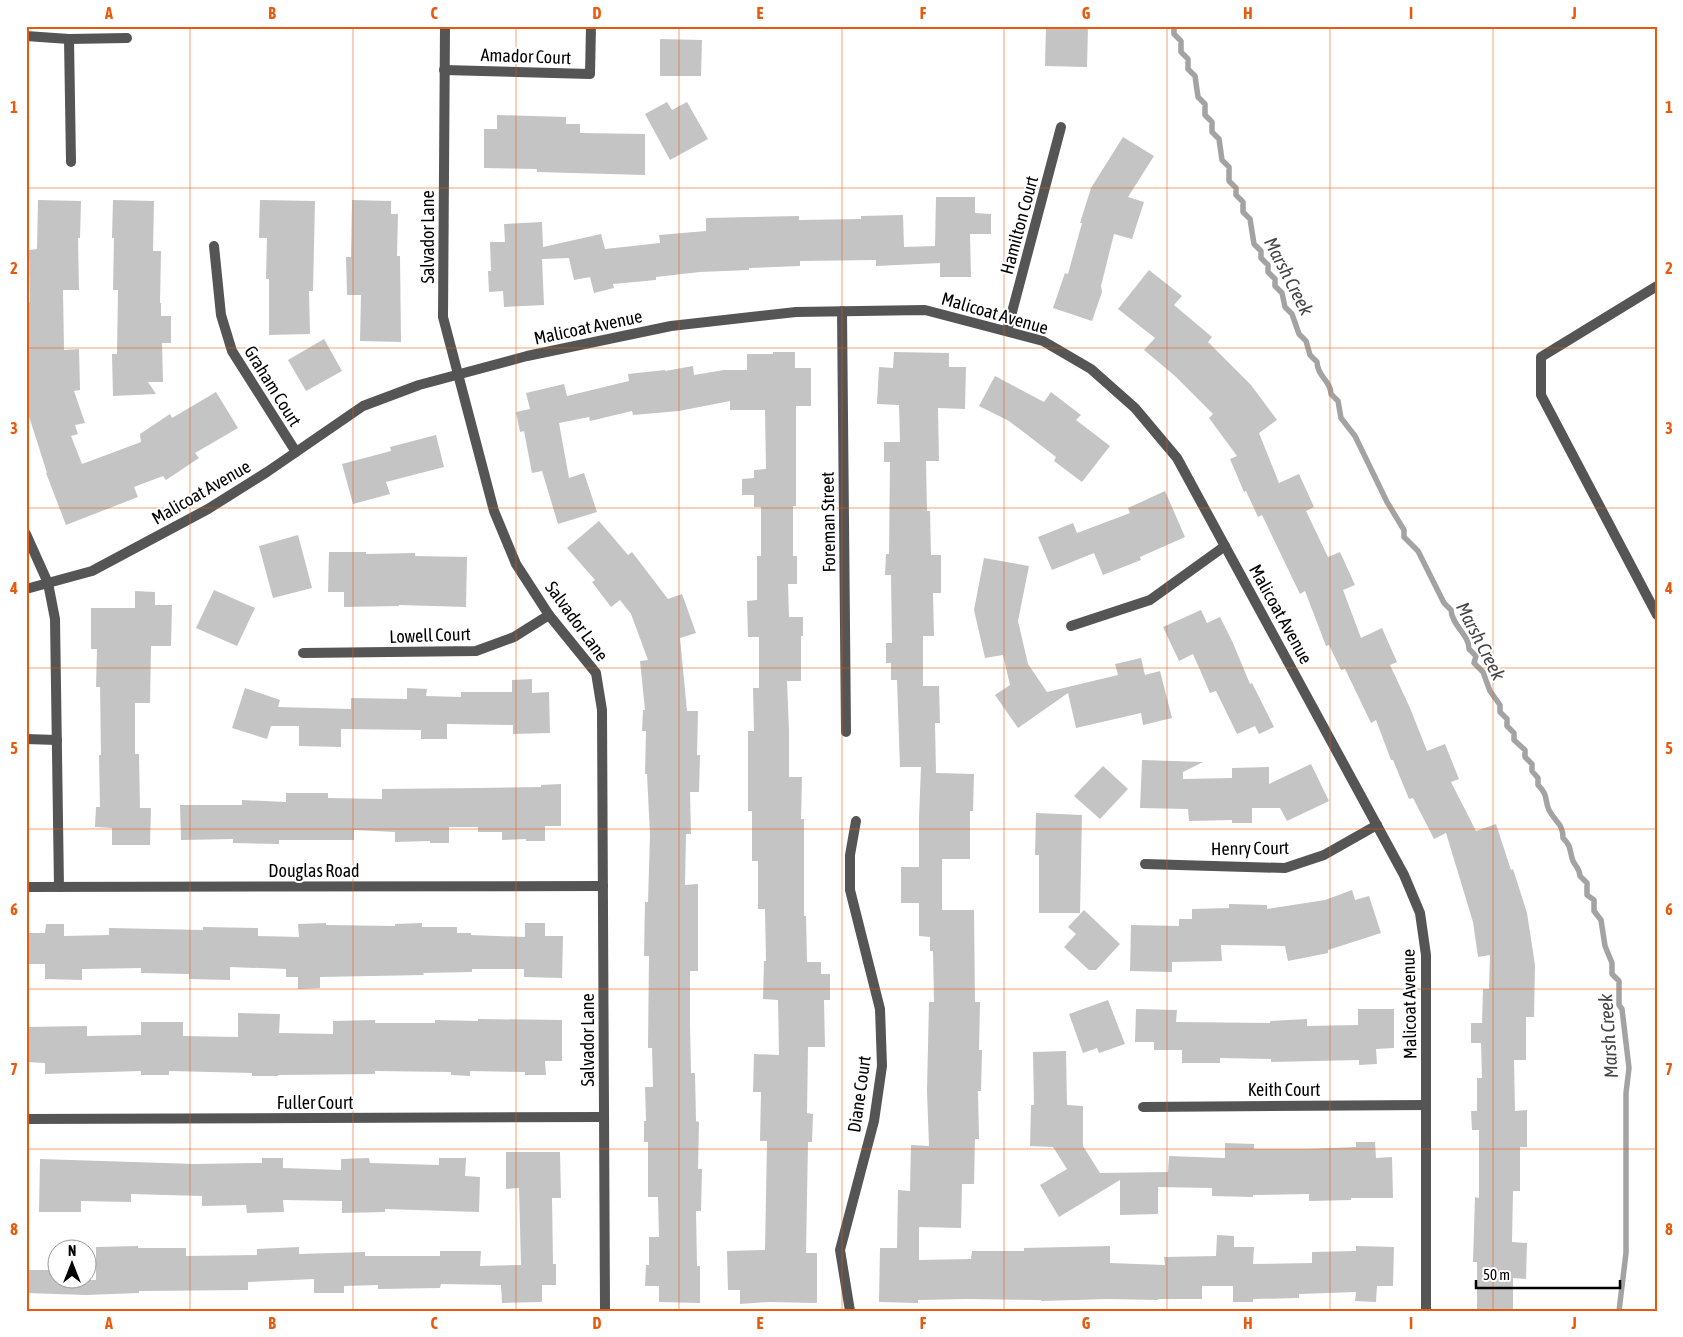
<svg xmlns="http://www.w3.org/2000/svg" width="1683" height="1337" viewBox="0 0 1683 1337" font-family="'Asap Condensed',sans-serif">
	<rect width="100%" height="100%" fill="#fff"/>
	<g fill="none" stroke-linecap="round" stroke-linejoin="round">
		<path stroke="#a3a3a3" stroke-width="5.5" d="M1174 26V34L1181 41V52L1188 59V69L1195 76 1198 97 1205 104V115L1212 122V132L1219 139 1222 160 1229 167V181L1236 188V195L1243 202V212L1250 219 1254 244 1261 251V258L1268 265V272L1275 279V286L1282 293 1285 307 1292 314 1299 334 1306 341 1310 355 1317 362C1317 376 1331 381 1331 394L1338 401 1341 418 1355 436 1387 502 1404 530V537L1418 551 1444 603 1451 610C1452 626 1469 634 1469 649L1476 656 1474 663 1483 672 1490 691 1500 705V712L1507 719V726L1514 733V740L1525 750V757L1532 764V771L1538 778V785C1549 796 1544 799 1549 810 1555 822 1563 823 1563 838 1572 847 1569 850 1573 861 1576 867 1580 869 1580 876L1587 883V895L1594 900V911L1601 920 1605 946 1612 963V974L1619 981V1005L1622 1009 1629 1068 1626 1093V1253L1619 1311"/>
	</g>
	<g fill="#c4c4c4">
		<path d="M1046 26H1088L1087 67 1045 66Z"/>
		<path d="M660 39 702 40 701 76H660Z"/>
		<path d="M667 102 672 110 687 102 708 139 670 160 645 114Z"/>
		<path d="M497 115 566 117V124H580V133L645 134V175L537 172V169L484 168V129H497Z"/>
		<path d="M1123 137 1154 156 1128 197 1144 202 1132 239 1114 234 1101 286 1102 292 1092 321 1053 308 1065 273 1068 274 1082 223H1080L1091 188Z"/>
		<path d="M936 197H975V213L991 214V234H970L971 277H940V263L876 266V260L800 261V266L749 268V270L700 272 656 277V280L613 284 614 288 594 293 590 277 574 280 569 258 542 259 544 305 504 307 503 291 489 292 488 271H491L490 242H505L504 224 542 222 543 247 601 234 605 249 660 243 659 235 706 231V218L799 216V220L861 219V216L903 215 904 247 935 246Z"/>
		<path d="M38 200 81 201 80 238H78L79 290H63L64 350 79 349 80 390 74 391 85 423 75 425 78 434 71 436 82 464 141 442 140 434 170 414 172 418 216 392 238 428 195 453 199 458 166 480 163 476 134 487 138 497 66 525 46 473H47L27 410 26 302H30L29 250 37 249Z"/>
		<path d="M113 200 154 201 153 251H161L160 303H161V316H171V343H162L163 382H148L156 394 113 396 112 354H117L118 290H113L114 238H112Z"/>
		<path d="M260 200 315 201 313 291H309L310 334 269 335V279H266L267 238H259Z"/>
		<path d="M352 200 391 201V214H398L397 256H400L401 342 360 341 361 295H347L346 257H351Z"/>
		<path d="M1149 270 1182 296 1174 305 1212 337 1208 342 1251 385 1277 420 1259 433 1279 483 1299 474 1314 507 1306 511 1328 557 1340 552 1355 585 1343 590 1361 638 1382 628 1397 662 1390 665 1410 708 1427 751 1445 744 1459 779 1451 782 1476 831 1496 824 1511 870 1513 869 1527 913 1535 965 1534 1017H1526V1060H1514L1515 1111 1527 1110V1147H1520V1191H1513L1512 1242 1527 1243 1526 1279 1513 1278V1311H1477V1262H1473L1475 1197 1479 1198V1130H1472L1471 1111H1477V1078H1482L1481 1043H1471V1023H1482L1483 989H1489L1490 955 1478 957 1473 922 1446 833 1434 839 1413 798 1409 799 1393 760H1391L1376 720 1371 723 1345 669 1341 670 1329 645 1326 646 1305 591 1300 594 1262 515 1258 517 1246 491 1244 492 1230 459 1237 456 1209 418 1213 414 1175 376 1144 350 1155 338 1118 309Z"/>
		<path d="M324 339 342 371 306 391 288 360Z"/>
		<path d="M773 352H795V368H811V406H796V506H793V556H797V584H788L789 617H803V636H801V681H787L789 731V777H802L801 819H804V916H806L807 962H821V974H830V1000H824L825 1047H808L807 1113 813 1114 812 1142H808L806 1253H817V1303L769 1302 740 1304V1290H728L727 1251 765 1250 767 1141H760L761 1092H753L754 1054 779 1055 778 1000 763 999 764 961H766L765 909H758V861H752V811H748V731H754L753 688H759V637H748L747 601 757 600V556H761V507H754V495H742V479L754 478V470L766 469 765 410H730V401L679 411 633 415 632 411 590 421 589 417 559 423 569 478 584 473 597 512 558 524 542 471 532 473 524 431 520 432 516 412 530 409 526 393 564 384 567 396 629 381 628 374 665 370V371L693 366 694 375 724 370H747V354H773Z"/>
		<path d="M894 352 949 353V367H966L965 409 938 408 939 461H926L927 511H930L931 555H941V593H933L934 636H923V686H939L940 723H935L936 773 974 774 973 811H970V859H942V910H974L975 1002H980L979 1050H982L981 1091H978L979 1139H975L974 1184H962L961 1228 919 1227V1260L971 1259 972 1251H1024V1248L1110 1246V1263L1165 1265 1164 1257 1216 1256 1217 1235 1234 1236V1247H1254L1253 1264 1312 1263V1252L1356 1251V1246L1394 1247 1393 1286H1377L1376 1302 1355 1301 1356 1292 1299 1294V1298L1253 1299V1302H1233V1286H1202V1299H1158V1300L1108 1299 1041 1301V1300L966 1299 918 1300V1303L879 1302 880 1248H897L898 1190 910 1191 911 1145 929 1146 927 1091 929 1002H934L933 951H930V937L919 936V903H901V867H919V818L921 767H900L897 680H891V663H886V643H892L891 575H885L886 554H889L890 462H884V442H900L899 405 877 404 879 367 893 368Z"/>
		<path d="M995 376 1044 402 1051 392 1081 415 1076 420 1110 446 1082 482 1054 461 1056 457 1009 421 979 406Z"/>
		<path d="M436 435 444 467 386 482 390 494 353 504 342 464 391 451 390 447Z"/>
		<path d="M1165 491 1185 537 1140 557 1141 560 1103 575 1094 553 1052 570 1038 537 1073 523 1077 533 1130 513 1128 508Z"/>
		<path d="M599 521 628 555 632 552 668 599 682 594 696 633 680 638 687 711H698L697 755H700L699 792H690L691 834H686L685 885 698 884V971H690V1025L691 1073H695L696 1121 699 1122 698 1169H702L701 1211H696L697 1266H700V1303L659 1302V1286H645L646 1265H649V1237H659L658 1197H648V1142H644V1121H646L645 1087H653L652 1048H648L649 956H644L645 902H648L650 835 647 774H645L646 731H642L643 710H645L640 661 648 660 631 614 620 600 611 607 592 582 595 580 567 548Z"/>
		<path d="M298 535 312 588 273 598 259 546Z"/>
		<path d="M329 552H366V554L415 553V556L467 557 466 607 399 605V606L344 607V592H328Z"/>
		<path d="M984 558 1029 566 1018 621 1028 664 1047 692 1118 675 1115 664 1141 658 1145 675 1160 671 1172 718 1143 725 1141 713 1076 728 1068 693 1018 728 995 695 1010 685 1003 655 985 658 974 610Z"/>
		<path d="M214 590 255 608 237 646 196 628Z"/>
		<path d="M135 591 155 592V605H172L171 646H151L150 703H135V754H139L140 808H151L150 845H112V828L95 827 96 807H100L99 755H101L100 687H96L97 649H91V608H135Z"/>
		<path d="M1201 610 1207 623 1220 617 1233 643 1250 684 1252 683 1274 727 1259 734 1255 726 1237 734 1216 691 1210 693 1193 654 1179 661 1163 627Z"/>
		<path d="M532 679V693L549 692 550 733 513 734V725L447 724V739H421V730L341 729V747L299 746V726H271L267 739 232 728 245 688 280 700 278 707 351 709V698L407 699V688L427 689 426 696 461 697V692H512V680Z"/>
		<path d="M1142 760 1203 762 1183 772V779L1232 778V768L1269 767V784L1311 764 1329 801 1287 821 1280 808H1252V823H1232V820L1189 821 1188 809 1140 808Z"/>
		<path d="M1103 766 1128 789 1100 819 1074 796Z"/>
		<path d="M561 784V826H545V841H526V839L502 840V832H478V827H449V843H430V841L395 842V832L354 830V840H279V844L233 843V839L181 840 180 805H242V800L286 802V793H328V798L382 799V789L477 788 541 787V785Z"/>
		<path d="M1036 813 1082 815 1080 913H1039V855H1035Z"/>
		<path d="M1352 890 1355 900 1369 896 1381 933 1328 950V953L1288 961 1285 946 1221 945 1222 961 1172 962V972L1130 971 1131 925 1179 926V919H1192V909L1229 908V904L1267 905V909L1325 900Z"/>
		<path d="M1084 910 1120 944 1096 970H1089L1064 947 1076 934 1068 927Z"/>
		<path d="M326 923V925L395 926V924L422 923V927H457V933H471V935L525 937V923H545V936H563L562 978 524 977V969H472V972L423 973 424 975 320 977V988L298 989V977H286V969L230 967V980L189 979V974L141 973V968L82 969V980L45 979V964H26V933H45L46 924H64V936L109 935V928L203 930V927L258 928V936L299 937 298 924Z"/>
		<path d="M1108 1000 1125 1044 1099 1053 1097 1048 1083 1053 1069 1014Z"/>
		<path d="M1136 1009 1177 1010 1176 1022 1270 1023V1021L1307 1019V1026L1358 1025V1009H1394V1048L1376 1049 1377 1064 1359 1065V1060L1271 1062V1059L1220 1058V1063H1182V1050H1154V1042H1135Z"/>
		<path d="M238 1013 280 1014 279 1033 333 1034V1021L375 1020V1023H435V1020L478 1021V1019L562 1020V1061H545L546 1075H525V1072L470 1071V1076L451 1075V1072L375 1071V1074L278 1075V1076H252V1073L169 1071V1075H141V1071L45 1074V1063L26 1062V1027L87 1026V1036L141 1035V1022H183V1036L238 1037Z"/>
		<path d="M1066 1051 1067 1105 1083 1106V1146L1100 1173 1168 1172 1169 1156 1225 1158V1143L1254 1144V1149H1308L1356 1147V1142H1375L1376 1158 1392 1157 1393 1198H1351V1200L1309 1201V1194L1253 1195V1197L1212 1196V1188L1158 1187V1214L1120 1215V1180L1059 1217 1040 1185 1067 1169 1053 1147 1030 1146 1031 1105H1034L1033 1052Z"/>
		<path d="M506 1152H560L561 1198H552L553 1264H556V1285H542V1302L502 1303 501 1285 441 1284 440 1288 378 1289V1285L344 1286V1293H314V1279L248 1282V1290L139 1291V1293L86 1295 26 1293V1270H58V1280H96V1247L138 1246V1248H186V1256L257 1255V1249L299 1247V1254L365 1252V1256H440V1251H481L480 1266 521 1265 519 1188 506 1189Z"/>
		<path d="M262 1158H283V1168L341 1170V1159L369 1158 370 1163 439 1165V1158H466L465 1176 480 1177 479 1212 385 1209V1212L342 1213V1201L283 1200 284 1212 247 1213 246 1205 202 1206V1196L131 1194V1202L81 1201V1212H39L40 1159 195 1164 262 1163Z"/>
	</g>
	<g fill="none" stroke-linecap="round" stroke-linejoin="round">
		<g stroke="#555" stroke-width="10">
			<path d="M26 36 69 39 127 38"/>
			<path d="M69 39 71 162"/>
			<path d="M1657 286 1541 357V395L1657 615"/>
		</g>
		<g stroke="#555" stroke-width="10">
			<path d="M445 26 443 317 494 511 516 564 549 615 596 673 602 710 605 1311"/>
			<path d="M444 70 590 74 591 26"/>
			<path d="M214 246 221 315 232 351 296 452"/>
			<path d="M842 311 846 732"/>
			<path d="M1007 331 1061 127"/>
			<path d="M26 534 48 583 55 619 59 887"/>
			<path d="M26 589 92 571 208 509 267 472 363 406 419 385 527 356 671 326 796 312 925 310 1043 341 1091 369 1135 408 1177 458 1404 875 1420 913 1426 955V1311"/>
			<path d="M1071 626 1150 600 1225 546"/>
			<path d="M303 653 476 651 514 637 549 615"/>
			<path d="M26 739 57 740"/>
			<path d="M1145 864 1285 868 1324 855 1377 825"/>
			<path d="M26 887 603 886"/>
			<path d="M1143 1107 1426 1105"/>
			<path d="M26 1119 604 1117"/>
			<path d="M850 1311 840 1250 874 1121 882 1066 880 1009 850 890V855L856 821"/>
		</g>
	</g>
	<path fill="none" stroke="#e8590c" stroke-width="1" stroke-opacity="0.55" d="M190 26V1311M353 26V1311M516 26V1311M679 26V1311M842 26V1311M1004 26V1311M1167 26V1311M1330 26V1311M1493 26V1311M26 188H1657M26 348H1657M26 508H1657M26 668H1657M26 829H1657M26 989H1657M26 1149H1657"/>
	<g text-anchor="middle" dominant-baseline="central" stroke-width="4" stroke-linejoin="round" paint-order="stroke">
		<g font-size="18" fill="#000" stroke="#fff">
			<text transform="translate(526 56) rotate(2)">Amador Court</text>
			<text transform="translate(1019 225) rotate(-75)">Hamilton Court</text>
			<text transform="translate(427 237) rotate(-90)">Salvador Lane</text>
			<text transform="translate(995 313) rotate(16)">Malicoat Avenue</text>
			<text transform="translate(588 327) rotate(-12)">Malicoat Avenue</text>
			<text transform="translate(273 386) rotate(58)">Graham Court</text>
			<text transform="translate(201 492) rotate(-30)">Malicoat Avenue</text>
			<text transform="translate(828 522) rotate(-91)">Foreman Street</text>
			<text transform="translate(1281 614) rotate(61)">Malicoat Avenue</text>
			<text transform="translate(577 621) rotate(54)">Salvador Lane</text>
			<text transform="translate(430 635) rotate(-2)">Lowell Court</text>
			<text transform="translate(1250 848) rotate(-1)">Henry Court</text>
			<text x="314" y="870">Douglas Road</text>
			<text transform="translate(1409 1004) rotate(-91)">Malicoat Avenue</text>
			<text transform="translate(587 1040) rotate(-90)">Salvador Lane</text>
			<text x="1284" y="1089">Keith Court</text>
			<text transform="translate(859 1094) rotate(-82)">Diane Court</text>
			<text x="315" y="1102">Fuller Court</text>
		</g>
		<g font-size="19" font-style="italic" fill="#444" stroke="#fff">
			<text transform="translate(1289 276) rotate(63)">Marsh Creek</text>
			<text transform="translate(1481 641) rotate(63)">Marsh Creek</text>
			<text transform="translate(1608 1036) rotate(-94)">Marsh Creek</text>
		</g>
	</g>
	<rect width="1683" height="1337" fill="none" stroke="#ffffff" stroke-width="55"/>
	<g transform="translate(72 1264)"><circle r="24" fill="#ffffff" stroke="#999999"/>
	<path d="M0-4L9 19L0 12L-9 19Z" fill="#000000"/>
	<text y="-8" font-size="14" font-weight="bold" text-anchor="middle" fill="#000000">N</text>
	</g>
	<path d="M1476 1280v8h144v-8" fill="none" stroke="#000000" stroke-width="2.5"/>
	<text x="1483" y="1280" font-size="15" fill="#000000" stroke="#ffffff" stroke-width="4" paint-order="stroke">50 m</text>
	<rect x="28" y="28" width="1628" height="1282" fill="none" stroke="#e8590c" stroke-width="2"/>
	<g font-size="16" text-anchor="middle" font-weight="bold" fill="#e8590c">
		<text x="109" y="19">A</text>
		<text x="272" y="19">B</text>
		<text x="434" y="19">C</text>
		<text x="597" y="19">D</text>
		<text x="760" y="19">E</text>
		<text x="923" y="19">F</text>
		<text x="1086" y="19">G</text>
		<text x="1248" y="19">H</text>
		<text x="1411" y="19">I</text>
		<text x="1574" y="19">J</text>
		<text x="14" y="113">1</text>
		<text x="1669" y="113">1</text>
		<text x="14" y="274">2</text>
		<text x="1669" y="274">2</text>
		<text x="14" y="434">3</text>
		<text x="1669" y="434">3</text>
		<text x="14" y="594">4</text>
		<text x="1669" y="594">4</text>
		<text x="14" y="754">5</text>
		<text x="1669" y="754">5</text>
		<text x="14" y="915">6</text>
		<text x="1669" y="915">6</text>
		<text x="14" y="1075">7</text>
		<text x="1669" y="1075">7</text>
		<text x="14" y="1235">8</text>
		<text x="1669" y="1235">8</text>
		<text x="109" y="1329">A</text>
		<text x="272" y="1329">B</text>
		<text x="434" y="1329">C</text>
		<text x="597" y="1329">D</text>
		<text x="760" y="1329">E</text>
		<text x="923" y="1329">F</text>
		<text x="1086" y="1329">G</text>
		<text x="1248" y="1329">H</text>
		<text x="1411" y="1329">I</text>
		<text x="1574" y="1329">J</text>
	</g>
</svg>
